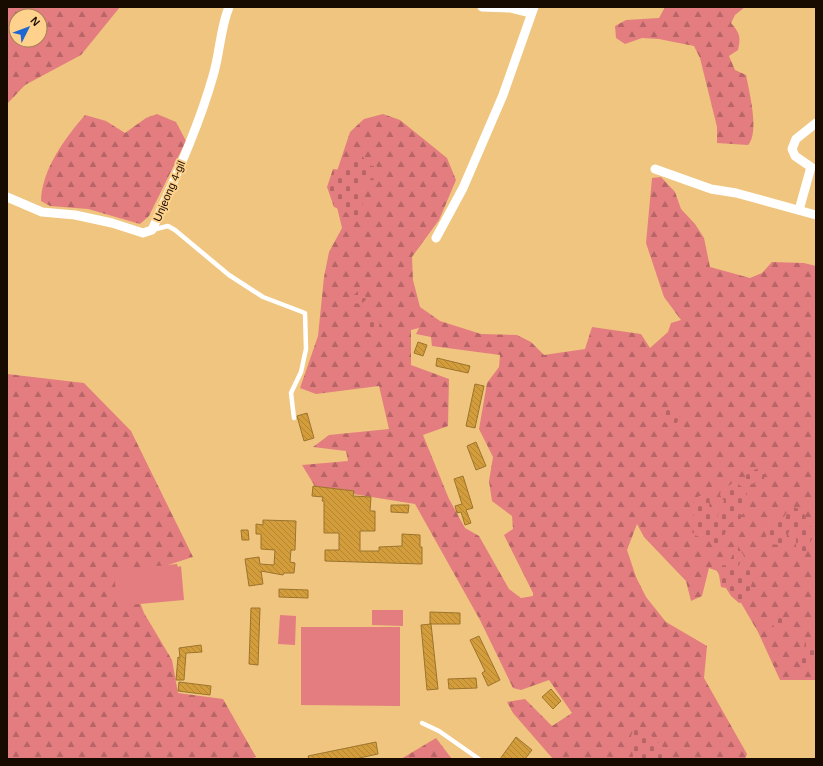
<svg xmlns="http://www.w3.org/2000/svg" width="823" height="766" viewBox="0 0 823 766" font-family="Helvetica,sans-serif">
	<defs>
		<pattern id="forest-firs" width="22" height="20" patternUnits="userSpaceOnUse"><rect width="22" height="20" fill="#e37d80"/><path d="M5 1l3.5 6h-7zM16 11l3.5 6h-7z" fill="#b76566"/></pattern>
		<pattern id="cemetery-stones" width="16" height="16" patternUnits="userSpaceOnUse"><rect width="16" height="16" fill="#e37d80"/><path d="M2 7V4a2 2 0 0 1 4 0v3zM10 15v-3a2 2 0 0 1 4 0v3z" fill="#b76566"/></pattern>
		<pattern id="building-back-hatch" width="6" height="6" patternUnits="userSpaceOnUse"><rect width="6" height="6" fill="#d39d3c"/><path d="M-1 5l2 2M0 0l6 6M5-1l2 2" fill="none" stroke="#b48633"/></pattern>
	</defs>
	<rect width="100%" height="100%" fill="#f0c57f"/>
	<g fill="url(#forest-firs)" fill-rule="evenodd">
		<path d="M7 7H120L81 55 25 85 7 104ZM16 16H40V40H16Z"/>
		<path d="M665 7H745L735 15 731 23C740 33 741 38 738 50L729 56 735 70 746 75C749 91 760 133 748 145L717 143V127L700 58 694 46 659 39 642 38 625 44 616 38 615 26 626 20 659 18Z"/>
		<path d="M157 114 176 122 186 141 149 216 140 224 88 209 50 206 41 201C42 169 65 138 85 115L106 121 125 133 146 118Z"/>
		<path d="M383 114 400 120 447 158 456 180 439 220 412 257 413 280 420 307 440 321 481 334 517 335 531 342 544 355 585 349 592 327 641 334 650 348 668 332 671 323 681 320 664 297 646 243 652 178 661 177 675 192 681 209 695 224 704 238 710 267 750 278 762 273 772 262 804 263 816 266V680H780L758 632 737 596V578L709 568 702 596 691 601 686 581 644 537 637 524 627 550 636 577 646 597 666 622 707 646 704 678 747 754 745 759H553L513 713 507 702 525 699 552 726 572 713 549 680 521 690 513 688 480 620 415 504 316 488 302 465 348 461 346 451 313 447 329 435 389 429 379 386 316 394 300 388 318 336 324 277 329 252 342 228 332 186 350 132 364 119ZM419 328 416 334 431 337 432 346 500 355 499 367 487 383 479 429 493 457 489 481 492 501 512 516 513 529 504 535 533 593V596L521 598 509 589 479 536 465 528 449 499 423 435 448 426 449 379 411 365V330Z"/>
		<path d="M7 374 84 383 131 431 193 557 130 577 144 613 172 660 178 693 223 699 256 757 250 759H7Z"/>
		<path d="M436 738 452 759H401Z"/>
	</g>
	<g fill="url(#cemetery-stones)">
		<path d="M360 154 371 166H377L379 181 363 179 361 193 364 198 360 214 355 216 334 207 327 187 333 169 341 170 354 155Z"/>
		<path d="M358 291 362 292 367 299 361 304 354 303 352 297Z"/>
		<path d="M369 319 380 322 378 331 374 337 367 332Z"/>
		<circle cx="671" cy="417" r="8"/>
		<path d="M757 469H763L765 472 764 479 752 484 747 482 745 477 746 473Z"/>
		<path d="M734 482C756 492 747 507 738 523L729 524 719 548 714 546 715 543C707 538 698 539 692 532L696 519C688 510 691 504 699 496H710L709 509 717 517 724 501 720 495 721 491Z"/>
		<path d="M793 507 803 510 808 525 815 529 814 534 806 552 798 551 796 546V529L793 527C787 531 787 542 779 544 766 548 762 530 769 522L781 521 789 509Z"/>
		<path d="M738 546 744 556 736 570 739 572 745 569 755 573 746 602 739 603 731 596 726 588 721 587 719 575 715 566 727 565Z"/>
		<path d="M778 616 783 618 786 629 784 631 777 630 771 623V617L775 619Z"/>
		<path d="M805 642 815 643 816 642V665L801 664Z"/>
		<path d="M637 725C645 731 664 744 666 753L662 759H633C634 753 629 748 630 742 630 737 633 731 635 726Z"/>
	</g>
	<g fill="#e37d80">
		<path d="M177 564 178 567 181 566 184 600 117 606 114 570Z"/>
		<path d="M372 610H403V626L372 625Z"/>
		<path d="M280 615 296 616 295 645 278 644Z"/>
		<path d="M301 627H400V706L301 705Z"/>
	</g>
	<g fill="url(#building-back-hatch)" stroke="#9c742d">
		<path d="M418 342 427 345 423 356 414 353Z"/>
		<path d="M437 358 470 366 468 373 436 366Z"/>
		<path d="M475 384 484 386 475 428 466 426Z"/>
		<path d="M307 413 314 438 304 441 297 416Z"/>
		<path d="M476 442 486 466 476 470 467 446Z"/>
		<path d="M463 476 473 508 466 510 471 523 465 525 461 512 457 513 455 506 462 504 454 479Z"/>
		<path d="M313 486 354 491 353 496 371 497 370 511H375V531H360V551H379V547L402 546V534L420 535V547H422V564L325 561V550H339V533H324V501H322L323 497 312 496Z"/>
		<path d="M391 505H409L408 513 391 512Z"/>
		<path d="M263 520 296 521 295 550H291L290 562 295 563 294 573H284L283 575 261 571 263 584 249 586 245 559 259 557 260 564 274 565 275 550 261 549V534H256V524L263 525Z"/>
		<path d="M241 530H248L249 540H242Z"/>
		<path d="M279 589 308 590V598L279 597Z"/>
		<path d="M251 608H260L258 665 249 664Z"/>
		<path d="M430 612 460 613V624H430Z"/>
		<path d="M431 624 438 689 427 690 421 625Z"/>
		<path d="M479 636 500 680 488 686 482 673 485 671 470 640Z"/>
		<path d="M201 645 202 652 186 653 184 680H176L178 657 180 658 179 648Z"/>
		<path d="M476 678 477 688 449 689 448 679Z"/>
		<path d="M179 682 211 686 210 695 178 691Z"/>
		<path d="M551 689 561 701 553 709 542 697Z"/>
		<path d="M516 737 532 750 525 759H500Z"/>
		<path d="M376 742 378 754 355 759H309L308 756Z"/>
	</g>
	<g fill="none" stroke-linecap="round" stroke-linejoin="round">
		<g stroke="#fff" stroke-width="4.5">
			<path d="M152 230 168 226 175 230 229 275 263 297 305 313 306 349 301 372 291 393 294 418"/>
			<path d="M422 723 439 731 479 759"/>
		</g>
		<g stroke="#fff" stroke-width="9">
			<path d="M482 7 510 8 530 13"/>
			<path d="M655 169 711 189 736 193 816 215"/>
			<path d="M7 197 42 212 75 215 112 223 143 233 152 230C174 180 198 129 213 76 220 53 220 29 229 7"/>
			<path d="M799 210 811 167 795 156 792 149 796 139 816 123"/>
			<path d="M436 238 463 188 503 95 534 7"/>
		</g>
	</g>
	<g text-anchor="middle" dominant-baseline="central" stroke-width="4" stroke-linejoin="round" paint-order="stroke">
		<g font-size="11" fill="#170b00" stroke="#fed28c">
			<text transform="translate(169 191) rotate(-67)">Unjeong 4-gil</text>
		</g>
	</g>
	<rect width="823" height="766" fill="none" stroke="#170b00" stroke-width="16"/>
	<g transform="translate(28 28) rotate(48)"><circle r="19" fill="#fed28c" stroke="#a28254"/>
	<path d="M0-3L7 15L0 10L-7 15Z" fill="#1d67d2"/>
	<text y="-6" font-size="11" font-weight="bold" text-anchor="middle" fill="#170b00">N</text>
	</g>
</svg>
